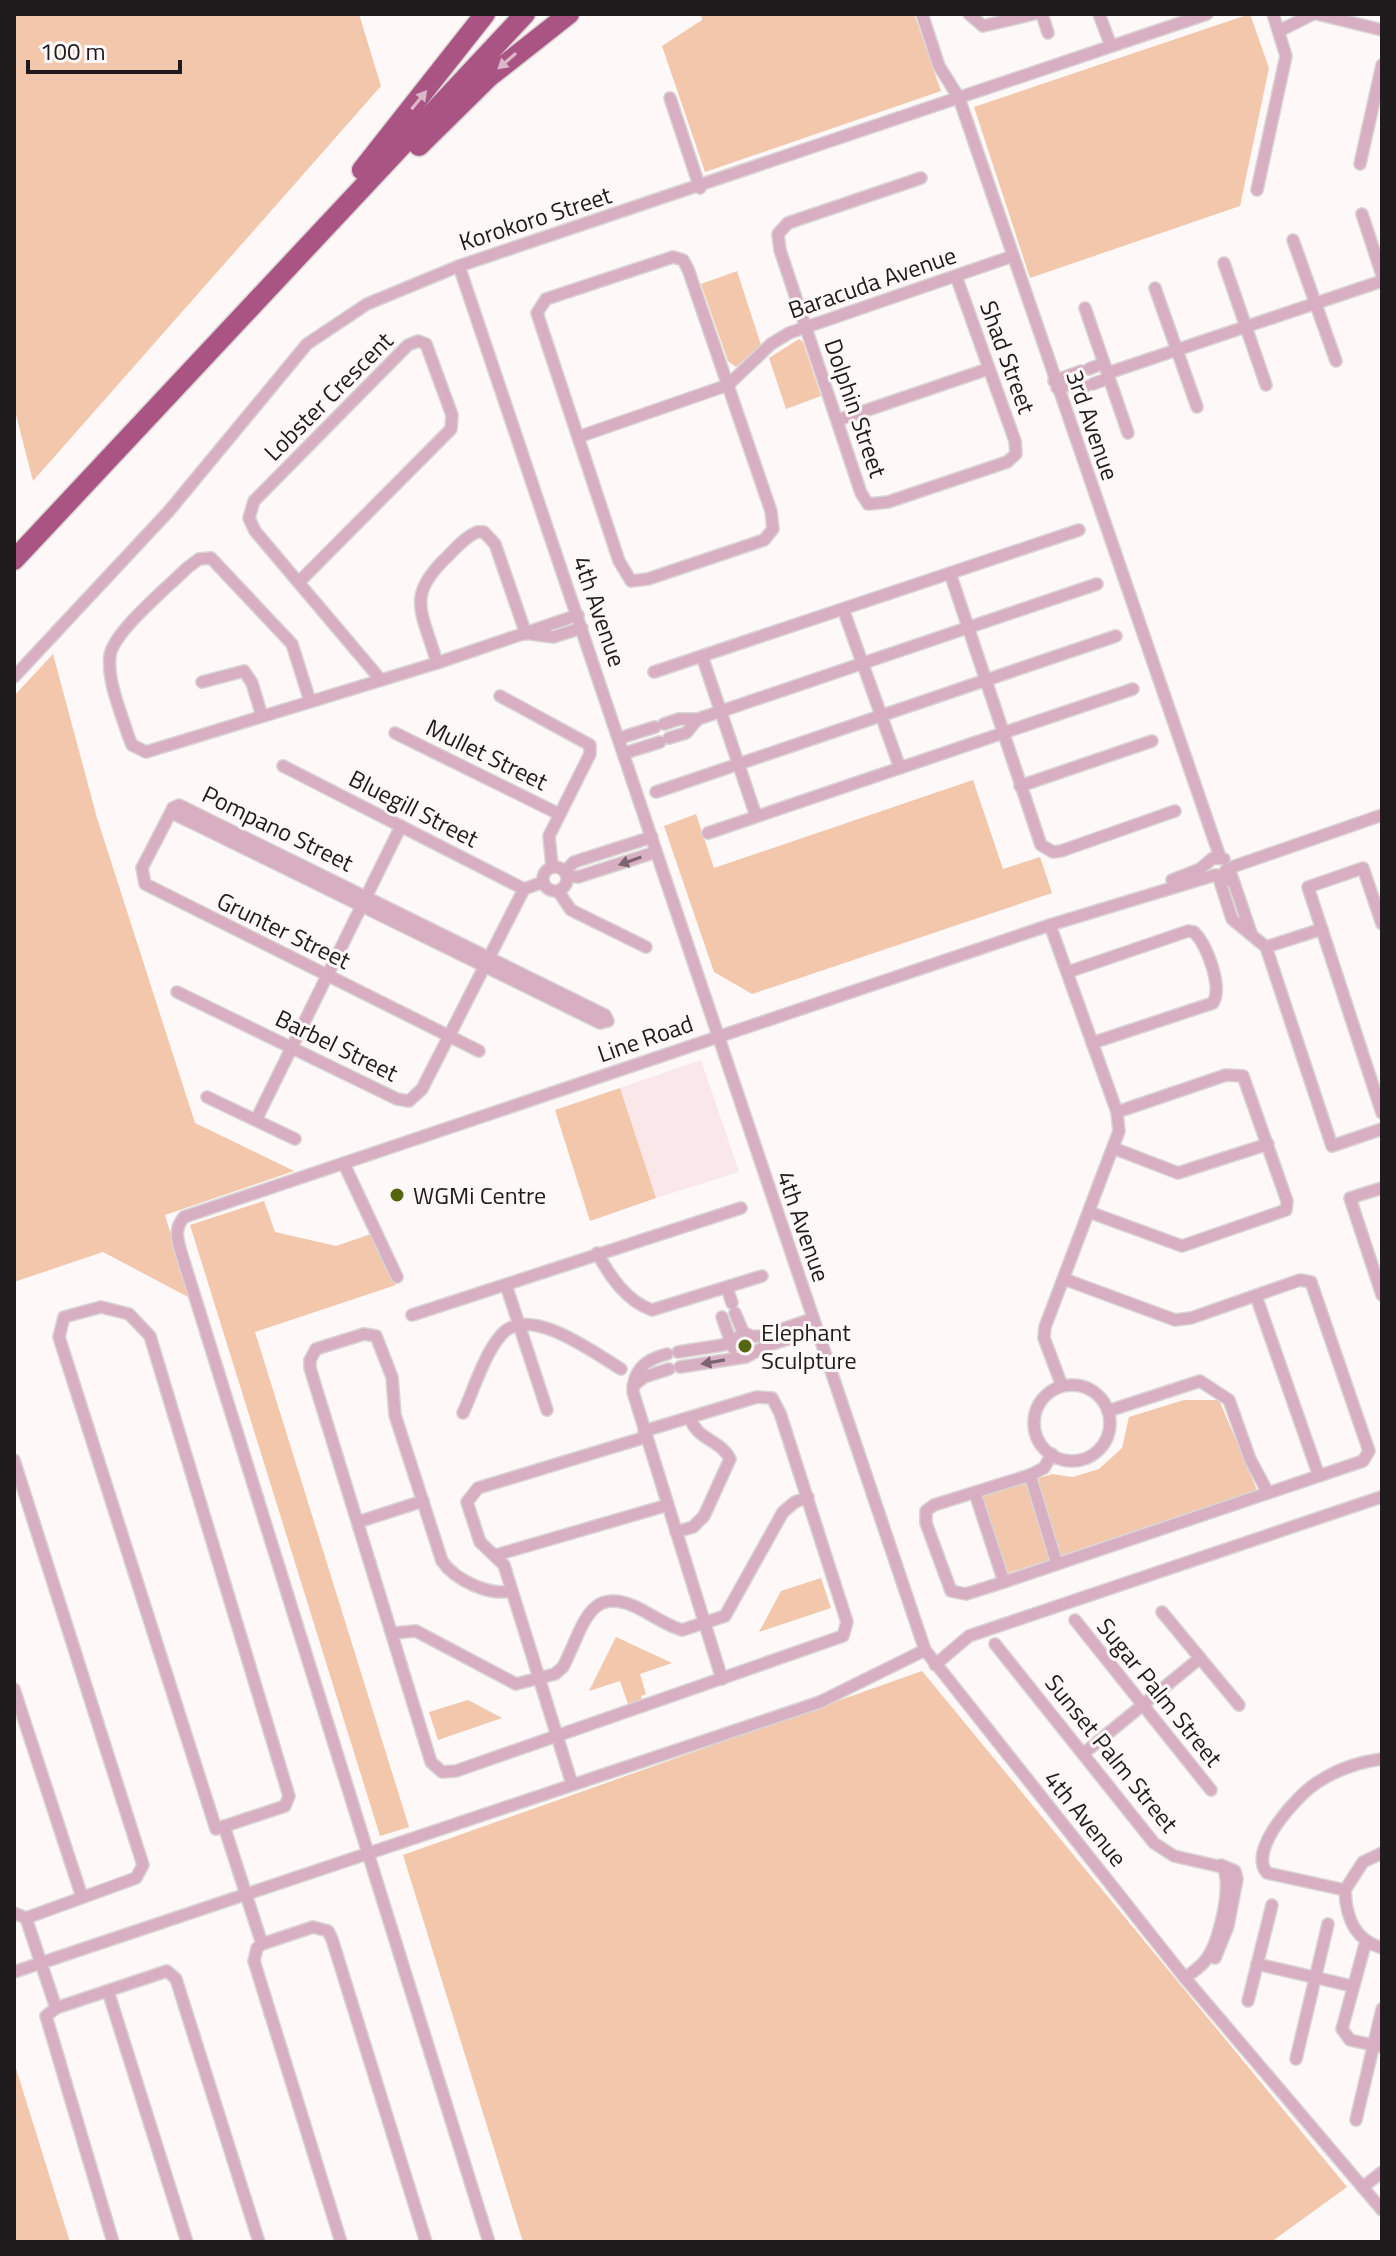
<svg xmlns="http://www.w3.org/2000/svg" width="1396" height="2256" viewBox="0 0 1396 2256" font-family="'Titillium Web',sans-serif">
	<rect width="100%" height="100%" fill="#fef8f8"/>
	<path fill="#fae7e9" d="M701 1060 739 1172 656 1198 620 1088Z"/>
	<g fill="#f2c7ab">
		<path d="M14 14H359L381 86 33 481 14 407Z"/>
		<path d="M701 14H914L941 91 705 172 662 46 702 20Z"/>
		<path d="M1250 14 1269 68 1240 206 1030 278 974 107Z"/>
		<path d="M737 271 761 345 736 367 728 361 701 284Z"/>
		<path d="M799 339 803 342 821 396 786 409 769 358Z"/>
		<path d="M53 654 97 818 195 1123 294 1171 165 1215 190 1298 103 1252 14 1282V696Z"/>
		<path d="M973 780 1003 869 1040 857 1052 893 752 994 714 972 664 826 696 814 714 868Z"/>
		<path d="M620 1088 656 1198 590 1221 555 1110Z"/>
		<path d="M264 1201 275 1232 336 1246 371 1234 396 1285 255 1332 409 1827 380 1836 190 1225Z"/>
		<path d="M1184 1400H1219L1257 1490 1060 1556 1036 1479 1052 1474 1073 1477 1099 1469 1122 1448 1129 1417Z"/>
		<path d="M1026 1482 1051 1559 1008 1573 982 1496Z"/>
		<path d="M821 1578 831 1608 759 1632 781 1591Z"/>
		<path d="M616 1637 672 1663 640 1674 646 1694 641 1696 643 1703 629 1707 620 1681 589 1691Z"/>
		<path d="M922 1671 1347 2187 1271 2242H523L403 1855Z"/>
		<path d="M468 1700 502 1718 438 1740 429 1712Z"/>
		<path d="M14 2062 70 2242H14Z"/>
	</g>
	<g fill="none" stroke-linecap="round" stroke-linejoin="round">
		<defs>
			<g id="street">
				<path d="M922 14 939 66 959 98 1220 857"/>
				<path d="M969 14 983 26 1034 14"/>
				<path d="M1042 14 1048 33"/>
				<path d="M1099 14 1111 46"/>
				<path d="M1317 14 1382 30"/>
				<path d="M1279 31 1313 14"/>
				<path d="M670 98 700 188"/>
				<path d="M1360 164 1382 65"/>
				<path d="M921 178 788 223 778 234 780 250 861 493 868 504 888 502 1007 462 1016 454 1015 441 956 276"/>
				<path d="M1257 190 1286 56 1273 14"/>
				<path d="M1362 214 1382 275"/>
				<path d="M1293 240 1336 361"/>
				<path d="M673 257 683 260 688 269 771 511 773 529 764 540 648 579 631 581 619 561 537 313 546 299Z"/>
				<path d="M1224 263 1266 385"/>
				<path d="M459 266 925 1650 1185 1978 1382 2210"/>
				<path d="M1155 288 1197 407"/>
				<path d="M1085 308 1128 433"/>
				<path d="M1089 369 1104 363"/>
				<path d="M1108 373 1382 281"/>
				<path d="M1054 381 1081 371"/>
				<path d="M1093 384 1109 378"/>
				<path d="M1057 388 1068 385 1079 389 1086 386"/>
				<path d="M838 420 988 369"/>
				<path d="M578 437 728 385 771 344 789 333 1013 256"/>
				<path d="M950 573 1041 845 1053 852 1061 851 1175 811"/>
				<path d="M299 582 451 429 452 415 426 344 418 341 408 345 254 501 249 518 255 531 381 680"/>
				<path d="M843 609 900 768"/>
				<path d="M531 634 553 637 582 628"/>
				<path d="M702 656 756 816"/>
				<path d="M437 663C423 612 404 597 448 556 457 547 465 537 477 532H484L495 544 526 634"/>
				<path d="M654 672 1079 530"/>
				<path d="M14 677 169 511 307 344 367 304 459 266 1207 14"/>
				<path d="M202 682 244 671 252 683 262 716"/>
				<path d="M500 696 590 745V754L549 836 552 866"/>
				<path d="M310 701 292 644 211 558 199 559 187 568C169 586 112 633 110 656 107 681 121 712 128 735L132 745 146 752 437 663 578 615"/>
				<path d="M664 724 679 719H698L1097 584"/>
				<path d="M395 733 559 814"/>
				<path d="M620 738 655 727"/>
				<path d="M669 738 686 733 698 719"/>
				<path d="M625 753 660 742"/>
				<path d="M283 766 524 889"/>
				<path d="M1020 786 1152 741"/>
				<path d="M656 792 1116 636"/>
				<path d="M179 805 605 1015 608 1021 600 1023 205 829 176 815 173 808Z"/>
				<path d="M173 808 142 868 145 884 479 1051"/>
				<path d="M708 833 1133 689"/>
				<circle cx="555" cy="879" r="12"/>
				<path d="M565 871 574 862 652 837"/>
				<path d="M1231 874 1251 933"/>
				<path d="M1218 875 1232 919 1266 947 1332 1146 1382 1129"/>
				<path d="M567 876 578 877 656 852"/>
				<path d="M1172 880 1200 869 1213 858 1224 859"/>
				<path d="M1230 881 1226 870 1235 866 1382 815"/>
				<path d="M558 891 571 910 646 947"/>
				<path d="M1382 924 1363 868 1308 887 1382 1113"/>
				<path d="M1050 925 1117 1112 1119 1131 1045 1327 1044 1338 1062 1386"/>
				<path d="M1266 947 1322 929"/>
				<path d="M1068 972 1188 931 1194 932C1207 945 1223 987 1213 1003L1092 1043"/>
				<path d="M177 992 397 1099 409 1101 422 1089 524 889 543 882"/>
				<path d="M207 1097 295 1139"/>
				<path d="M256 1120 401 826"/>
				<path d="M1113 1148 1178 1173 1268 1144"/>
				<path d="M344 1164 397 1277"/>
				<path d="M1382 1188 1350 1198 1382 1295"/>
				<path d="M1089 1212 1182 1246 1286 1210 1287 1201 1243 1076 1226 1075 1117 1112"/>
				<path d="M597 1253C610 1276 626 1301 652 1310L762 1276"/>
				<path d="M506 1285 547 1410"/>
				<path d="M727 1288 732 1303"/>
				<path d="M1256 1296 1319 1476"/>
				<path d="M101 1307 129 1314 150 1336 289 1796 285 1806 216 1829 59 1337 64 1317Z"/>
				<path d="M735 1313 743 1332 751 1336"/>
				<path d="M412 1315 741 1208"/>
				<path d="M722 1317 733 1348"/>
				<path d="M678 1352 723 1345 739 1337 762 1336 812 1319"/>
				<path d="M667 1354C646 1359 633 1370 633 1392L722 1679"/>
				<path d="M680 1367 746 1357 766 1346 816 1330"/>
				<circle cx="1072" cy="1423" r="38"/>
				<path d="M633 1386 644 1377 669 1369"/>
				<path d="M1108 1411 1200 1381 1229 1400 1250 1459 1268 1493"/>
				<path d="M463 1413C474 1389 484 1354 502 1334 530 1304 594 1353 621 1369"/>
				<path d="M1052 1454 1044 1468 1030 1475 1057 1564"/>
				<path d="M14 1460 143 1865 136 1878 26 1918 14 1913"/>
				<path d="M1030 1475 934 1505 926 1511V1523L951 1591 966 1594 1004 1582 1363 1461 1369 1451 1311 1282 1300 1280 1191 1318 1175 1320 1064 1279"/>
				<path d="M975 1493 1004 1582"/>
				<path d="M358 1522 423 1501"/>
				<path d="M676 1532 693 1527 704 1516 730 1459C721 1440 697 1440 690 1418"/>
				<path d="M496 1555 668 1505"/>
				<path d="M511 1591C489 1596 455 1580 442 1561L395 1415 392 1377 376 1336 364 1334 316 1349 310 1360V1368L431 1762 442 1772 456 1771 843 1636 847 1622 780 1413 772 1398 757 1397 644 1431"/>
				<path d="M1162 1612 1239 1705"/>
				<path d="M1075 1620 1211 1790"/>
				<path d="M393 1633 416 1631 516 1684 555 1674 563 1667C584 1627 588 1581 642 1610 655 1617 668 1626 682 1630L725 1616 783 1512 795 1502 808 1497"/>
				<path d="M995 1644 1154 1843 1174 1856 1222 1867C1234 1881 1219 1940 1209 1955 1204 1965 1194 1971 1185 1978"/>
				<path d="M935 1665 969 1636 1381 1497"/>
				<path d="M14 1689 82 1897"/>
				<path d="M1084 1753 1200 1658"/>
				<path d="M572 1784 504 1565 480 1542 467 1502 478 1488 646 1437"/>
				<path d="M224 1826 262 1944"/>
				<path d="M1382 1853 1363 1862 1345 1890C1346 1917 1354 1940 1382 1948"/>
				<path d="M1345 1890 1267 1873C1247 1850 1298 1794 1318 1782 1338 1769 1358 1762 1382 1759"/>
				<path d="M26 1918 56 2008"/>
				<path d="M1366 1941 1342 2029 1350 2040 1382 2047"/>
				<path d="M1215 1958 1228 1926 1237 1879 1235 1871 1221 1865"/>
				<path d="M1257 1964 1352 1986"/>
				<path d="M14 1972 820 1702 925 1650"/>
				<path d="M108 1991 187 2242"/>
				<path d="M1248 2001 1272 1905"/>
				<path d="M1296 2059 1328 1924"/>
				<path d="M1356 2120 1382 2009"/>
				<path d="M1363 2187 1382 2172"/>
				<path d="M113 2242 46 2016 56 2008 167 1971 176 1979 259 2242"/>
				<path d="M341 2242 254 1961 257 1948 262 1944 313 1927 328 1931 332 1939 426 2242"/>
				<path d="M489 2242 181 1252C177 1238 174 1229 184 1217L1050 925 1215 875"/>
			</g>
			<g id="highway">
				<path d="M419 146 489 77 569 14"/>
				<path d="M362 170 485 14"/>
				<path d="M14 560 525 14"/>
			</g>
		</defs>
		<use href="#street" stroke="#dad5d5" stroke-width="14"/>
		<use href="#highway" stroke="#dad5d5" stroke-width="23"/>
		<use href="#street" stroke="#d8aec3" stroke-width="11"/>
		<use href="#highway" stroke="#a95483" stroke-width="20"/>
	</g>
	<defs><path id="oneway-solid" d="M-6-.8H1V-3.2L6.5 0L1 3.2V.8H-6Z" transform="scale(2)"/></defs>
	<g fill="#dcb6c9">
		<use href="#oneway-solid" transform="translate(507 61) rotate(139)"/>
		<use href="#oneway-solid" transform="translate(419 100) rotate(-51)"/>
	</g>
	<g fill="#7c6470">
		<use href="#oneway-solid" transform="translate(630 861) rotate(161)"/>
		<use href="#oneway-solid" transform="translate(713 1362) rotate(170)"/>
	</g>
	<g fill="#556610" stroke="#fef8f8" stroke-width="3">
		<circle cx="397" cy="1195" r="8"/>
		<circle cx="745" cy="1346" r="8"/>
	</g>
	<g text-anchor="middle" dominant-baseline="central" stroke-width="6" stroke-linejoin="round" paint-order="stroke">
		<g font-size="24" fill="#1f1b1c" stroke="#fef8f8">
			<text transform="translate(535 218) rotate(-18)">Korokoro Street</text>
			<text transform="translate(872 282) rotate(-19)">Baracuda Avenue</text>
			<text transform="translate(1008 357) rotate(70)">Shad Street</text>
			<text transform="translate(328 396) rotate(-45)">Lobster Crescent</text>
			<text transform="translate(856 408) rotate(71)">Dolphin Street</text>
			<text transform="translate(1093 425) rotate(71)">3rd Avenue</text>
			<text transform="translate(600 611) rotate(71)">4th Avenue</text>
			<text transform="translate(487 754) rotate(26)">Mullet Street</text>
			<text transform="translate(414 808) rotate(27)">Bluegill Street</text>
			<text transform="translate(278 828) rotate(26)">Pompano Street</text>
			<text transform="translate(284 930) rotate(26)">Grunter Street</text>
			<text transform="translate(645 1038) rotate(-19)">Line Road</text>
			<text transform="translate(337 1045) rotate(26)">Barbel Street</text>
			<text transform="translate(804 1226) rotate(71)">4th Avenue</text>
			<text transform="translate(1160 1692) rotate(51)">Sugar Palm Street</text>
			<text transform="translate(1112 1753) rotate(51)">Sunset Palm Street</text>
			<text transform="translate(1086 1818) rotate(51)">4th Avenue</text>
		</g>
		<g font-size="24" fill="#1f1b1c" stroke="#fef8f8" text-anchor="start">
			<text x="413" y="1195">WGMi Centre</text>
			<text x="761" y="1332">Elephant<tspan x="761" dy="28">Sculpture</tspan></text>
		</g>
	</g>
	<rect width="1396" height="2256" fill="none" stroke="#1f1b1c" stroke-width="32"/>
	<path d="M28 60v12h152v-12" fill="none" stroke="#1f1b1c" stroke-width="4"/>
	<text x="40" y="60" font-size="24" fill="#1f1b1c" stroke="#fef8f8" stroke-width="6" paint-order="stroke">100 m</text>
</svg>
